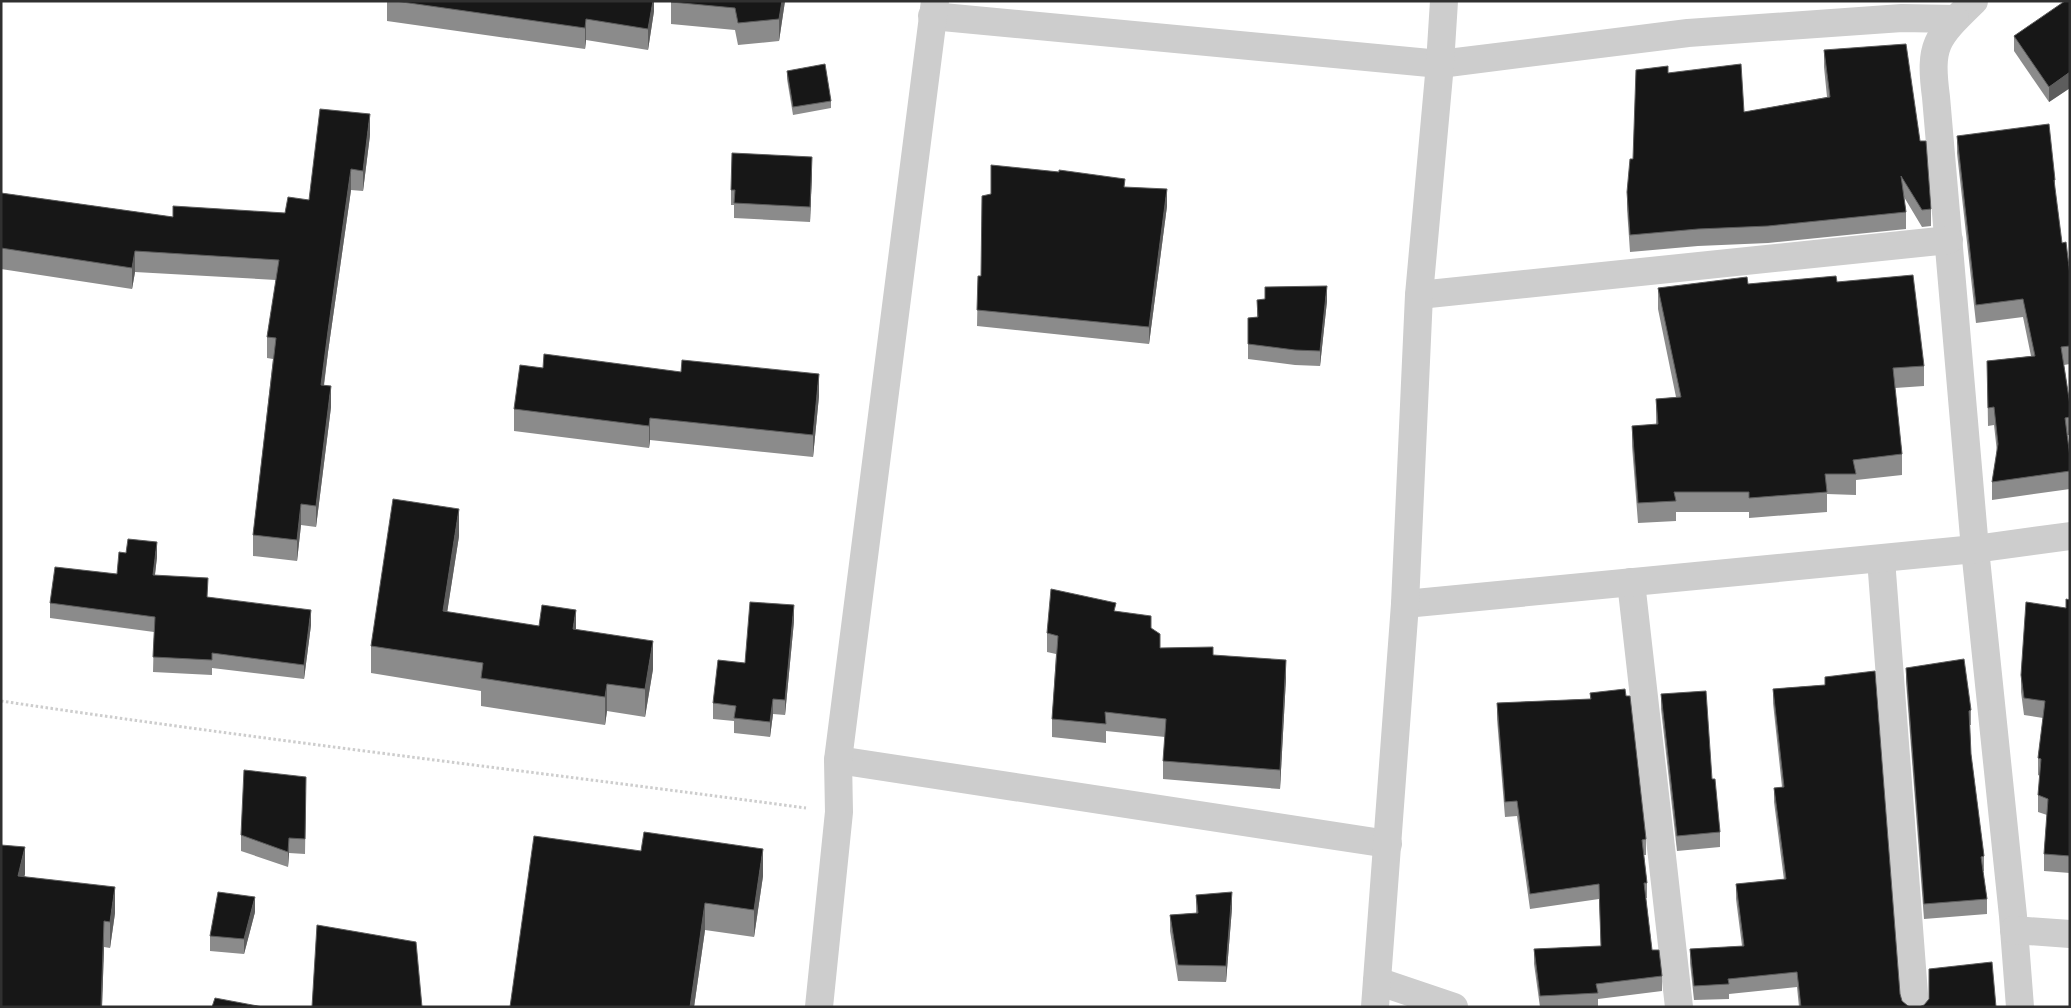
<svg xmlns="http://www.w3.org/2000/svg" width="2071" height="1008" viewBox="0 0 2071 1008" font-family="'Fira Sans',sans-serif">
	<rect width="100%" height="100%" fill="#fff"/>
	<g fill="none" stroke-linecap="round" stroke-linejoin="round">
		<path stroke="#cdcdcd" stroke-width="3" stroke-dasharray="2.5 2.5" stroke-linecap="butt" d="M1 701C269 741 538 772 806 808"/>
		<g stroke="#cdcdcd" stroke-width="28">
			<path d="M1974 1C1936 38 1929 44 1936 97L1975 549 2013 916 2020 1007"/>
			<path d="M932 16 1440 64 1688 33 1902 18 1955 19"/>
			<path d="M1419 295 1949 240"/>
			<path d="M1881 559 1915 1007"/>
			<path d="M1631 582 1679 1007"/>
			<path d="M1405 604 1975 549 2070 536"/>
			<path d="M838 760 1388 844"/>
			<path d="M2014 930 2070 934"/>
			<path d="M1377 981 1454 1007"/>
			<path d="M819 1007 839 812 838 760 935 1"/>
			<path d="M1375 1007 1405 604 1419 295 1440 64 1444 1"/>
		</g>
	</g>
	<g fill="#8b8b8b">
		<path d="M387 1H654V11L648 50 586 40 585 49 387 21Z"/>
		<path d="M671 1H785L779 41 738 45 735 30 671 24Z"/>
		<path d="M2070 2V88L2049 102 2014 51V36Z"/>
		<path d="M1824 50 1920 141 1931 209V226L1922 227 1904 197 1906 212V229L1768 243 1698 246 1630 252 1627 209V192L1633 159 1668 73 1744 112 1827 97 1824 67Z"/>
		<path d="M787 71 831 101V108L793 115 787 79Z"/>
		<path d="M370 135 363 191 351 190 328 352 324 386 331 407 316 527 301 525 297 561 253 556V535L273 359 267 358V337L276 280 135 272 132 289 1 269V193L173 217 285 213 309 200Z"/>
		<path d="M1957 136 2055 180V194L2062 243 2070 275V364L2064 365 2070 405V435H2067L2070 457V489L1992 500V482L1997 452 1994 425 1988 426 1987 361 2031 356 2023 317 1976 323 1957 153Z"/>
		<path d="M812 172 810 222 734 218V205H731V190Z"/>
		<path d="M1125 187 1167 206 1149 344 977 326 978 276H981Z"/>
		<path d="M1837 282 1924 366V386L1895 388 1902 454V475L1856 480V495L1827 494V512L1749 518V512H1676V521L1638 523 1632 446V426L1656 425V399L1676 397 1658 309V288L1748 284Z"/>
		<path d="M1257 300 1327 301 1320 366 1295 365 1248 359V318L1257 317Z"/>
		<path d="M543 368 819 396 813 457 650 440 649 448 514 431V409Z"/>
		<path d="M459 536 447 612 539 626 576 630 653 669 645 717 607 711 605 725 481 706V691L371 673V646Z"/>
		<path d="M157 557 155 575 208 597 311 625 304 679 212 668V675L153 672 154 632 50 618V603Z"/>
		<path d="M2066 599 2070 600V873L2044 871V854L2047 815 2038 812V795L2040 776 2038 775V758L2043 718 2024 715 2021 692V675L2066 608Z"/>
		<path d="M1116 611 1151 628 1160 648 1213 655 1286 678 1280 789 1163 779V761L1165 737 1106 731V743L1052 737V719L1056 654 1047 652V633Z"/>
		<path d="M794 621 785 715 773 714 770 737 734 733V721L713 719V703L745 663Z"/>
		<path d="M1906 668 1971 710V725H1970L1971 754 1984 856V871H1983L1987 899V914L1924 919 1906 682Z"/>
		<path d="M1825 677 1900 994 1902 1001 1908 1006 1911 1007H1799L1797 987 1729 994V999L1694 1000 1690 963V949L1742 946 1736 899V884L1784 880 1774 802V788L1782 787 1773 703V689L1825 685Z"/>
		<path d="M1590 693 1646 839V855H1644L1647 883V898H1646L1652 950 1662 976V991L1598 999V1007H1540L1534 964V949L1601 946 1599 899 1530 909 1517 816 1505 817 1497 719V703L1590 699Z"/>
		<path d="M1661 694 1712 779 1720 832V847L1677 851 1661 709Z"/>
		<path d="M306 792 305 854 289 853 288 867 241 851V835Z"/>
		<path d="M1 845 25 874 24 876 115 913 110 948 104 947 102 1007Z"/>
		<path d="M641 851 763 876 754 937 705 930 694 1007H510Z"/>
		<path d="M1196 895 1232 908 1226 982 1178 981 1170 931V915L1196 913Z"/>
		<path d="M255 912 244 954 210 951V936Z"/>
	</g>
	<g fill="#5d5d5d">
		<path d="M653 1H654V11L648 50V29Z"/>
		<path d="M782 1H785L779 41V19Z"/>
		<path d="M586 19V40L585 49V28Z"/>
		<path d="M2070 72V88L2049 102V87Z"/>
		<path d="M370 114V135L363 191V171Z"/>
		<path d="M812 157V172L810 222V207Z"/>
		<path d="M351 169V190L328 352 321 406V385L328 331Z"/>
		<path d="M1167 189V206L1149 344V327Z"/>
		<path d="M135 251V272L132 289V268Z"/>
		<path d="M1327 286V301L1320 366V351Z"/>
		<path d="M819 374V396L813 457V435Z"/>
		<path d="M331 386V407L316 527V506Z"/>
		<path d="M650 418V440L649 448V426Z"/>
		<path d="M301 504V525L297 561V540Z"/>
		<path d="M459 509V536L443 639V611Z"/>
		<path d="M157 542V557L153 590V575Z"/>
		<path d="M794 605V621L785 715V700Z"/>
		<path d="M311 610V625L304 679V665Z"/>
		<path d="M576 610V637L573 629Z"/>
		<path d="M653 641V669L645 717V689Z"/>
		<path d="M1286 660V678L1280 789V770Z"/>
		<path d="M607 684V711L605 725V697Z"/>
		<path d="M773 699V714L770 737V722Z"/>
		<path d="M289 838V853L288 867V852Z"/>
		<path d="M25 847V874L18 902V876Z"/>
		<path d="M763 849V876L754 937V910Z"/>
		<path d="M115 887V913L110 948V922Z"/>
		<path d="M1232 892V908L1226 982V966Z"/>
		<path d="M255 897V912L244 954V939Z"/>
		<path d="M705 903V930L694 1007H690Z"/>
		<path d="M104 921V947L102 1007H101Z"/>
	</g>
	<g fill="#171717" stroke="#5d5d5d">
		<path d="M395 1H653L648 29 586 19 585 28Z"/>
		<path d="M671 1H782L779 19 738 23 735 8 671 2Z"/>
		<path d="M2065 1H2069L2070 2V72L2049 87 2014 36Z"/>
		<path d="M1906 44 1920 141H1926L1931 209 1922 210 1901 176 1906 212 1768 226 1698 229 1630 235 1627 192 1630 159H1633L1636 70 1668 66V73L1741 64 1744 112 1830 97 1824 50Z"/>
		<path d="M825 64 831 101 793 107 787 71Z"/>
		<path d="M320 109 370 114 363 171 351 169 328 331 321 385 331 386 316 506 301 504 297 540 253 535 276 338 267 337 279 260 135 251 132 268 1 248V193L173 217V206L285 213 288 197 309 200Z"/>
		<path d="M2049 124 2055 180H2054L2062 243 2066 242 2070 275V346L2061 347 2070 405V417L2065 418 2070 457V471L1992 482 1998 444 1994 407 1988 408 1987 361 2035 356 2023 299 1976 305 1957 136Z"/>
		<path d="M732 153 812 157 810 207 734 203 735 190H731Z"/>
		<path d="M991 165 1059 172V170L1125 179 1124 187 1167 189 1149 327 977 310 978 276H981L982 196 991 194Z"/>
		<path d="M1913 275 1924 366 1893 368 1902 454 1853 460 1856 474H1825L1827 492 1749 498V492H1674L1676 501 1638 503 1632 426 1658 424 1656 399 1681 397 1658 288 1747 277 1748 284 1836 276 1837 282Z"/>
		<path d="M1327 286 1320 351 1295 350 1248 344V318L1258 317 1257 300 1265 299V287Z"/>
		<path d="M544 354 681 372 682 360 819 374 813 435 650 418 649 426 514 409 520 365 543 368Z"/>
		<path d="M393 499 459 509 443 611 539 626 542 605 576 610 573 629 653 641 645 689 607 684 605 697 481 678 483 663 371 646Z"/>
		<path d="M128 539 157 542 153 575 208 578 207 597 311 610 304 665 212 653V660L153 657 155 617 50 603 55 567 117 574 119 552 126 553Z"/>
		<path d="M1051 589 1116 603 1114 611 1151 616V628L1160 634V648L1213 647V655L1286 660 1280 770 1163 761 1166 719 1105 712 1106 724 1052 719 1058 636 1047 633Z"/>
		<path d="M2066 599 2070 600V856L2044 854 2048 799 2038 795 2041 759 2038 758 2045 701 2024 698 2021 675 2026 602 2066 608Z"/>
		<path d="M750 602 794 605 785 700 773 699 770 722 734 718 736 706 713 703 718 660 745 663Z"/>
		<path d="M1964 659 1971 710 1969 711 1971 754 1984 856 1981 857 1987 899 1924 904 1906 668Z"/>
		<path d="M1875 671 1900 994 1902 1001 1908 1006 1911 1007H1801L1797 972 1728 979 1729 984 1694 986 1690 949 1744 946 1736 884 1786 879 1774 788 1784 787 1773 689 1825 685V677Z"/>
		<path d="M1625 689 1626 696H1630L1646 839 1642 840 1647 883H1644L1652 950H1659L1662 976 1596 984 1598 993 1540 996 1534 949 1601 946 1599 884 1530 894 1517 801 1505 802 1497 703 1591 699 1590 693Z"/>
		<path d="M1706 691 1712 779H1715L1720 832 1677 836 1661 694Z"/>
		<path d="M244 770 306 777 305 839 289 838 288 852 241 835Z"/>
		<path d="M644 832 763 849 754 910 705 903 690 1007H510L534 836 641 851Z"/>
		<path d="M1 845 25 847 18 876 115 887 110 922 104 921 101 1007H1Z"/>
		<path d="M218 892 255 897 244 939 210 936Z"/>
		<path d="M1232 892 1226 966 1178 965 1170 915 1198 913 1196 895Z"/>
		<path d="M317 925 416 942 422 1007H312Z"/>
		<path d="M1992 962 1996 1007H1919L1924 1005 1929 999V969Z"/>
		<path d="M215 998 263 1007H212Z"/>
	</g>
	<rect width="2071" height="1008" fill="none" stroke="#303030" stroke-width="5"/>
</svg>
